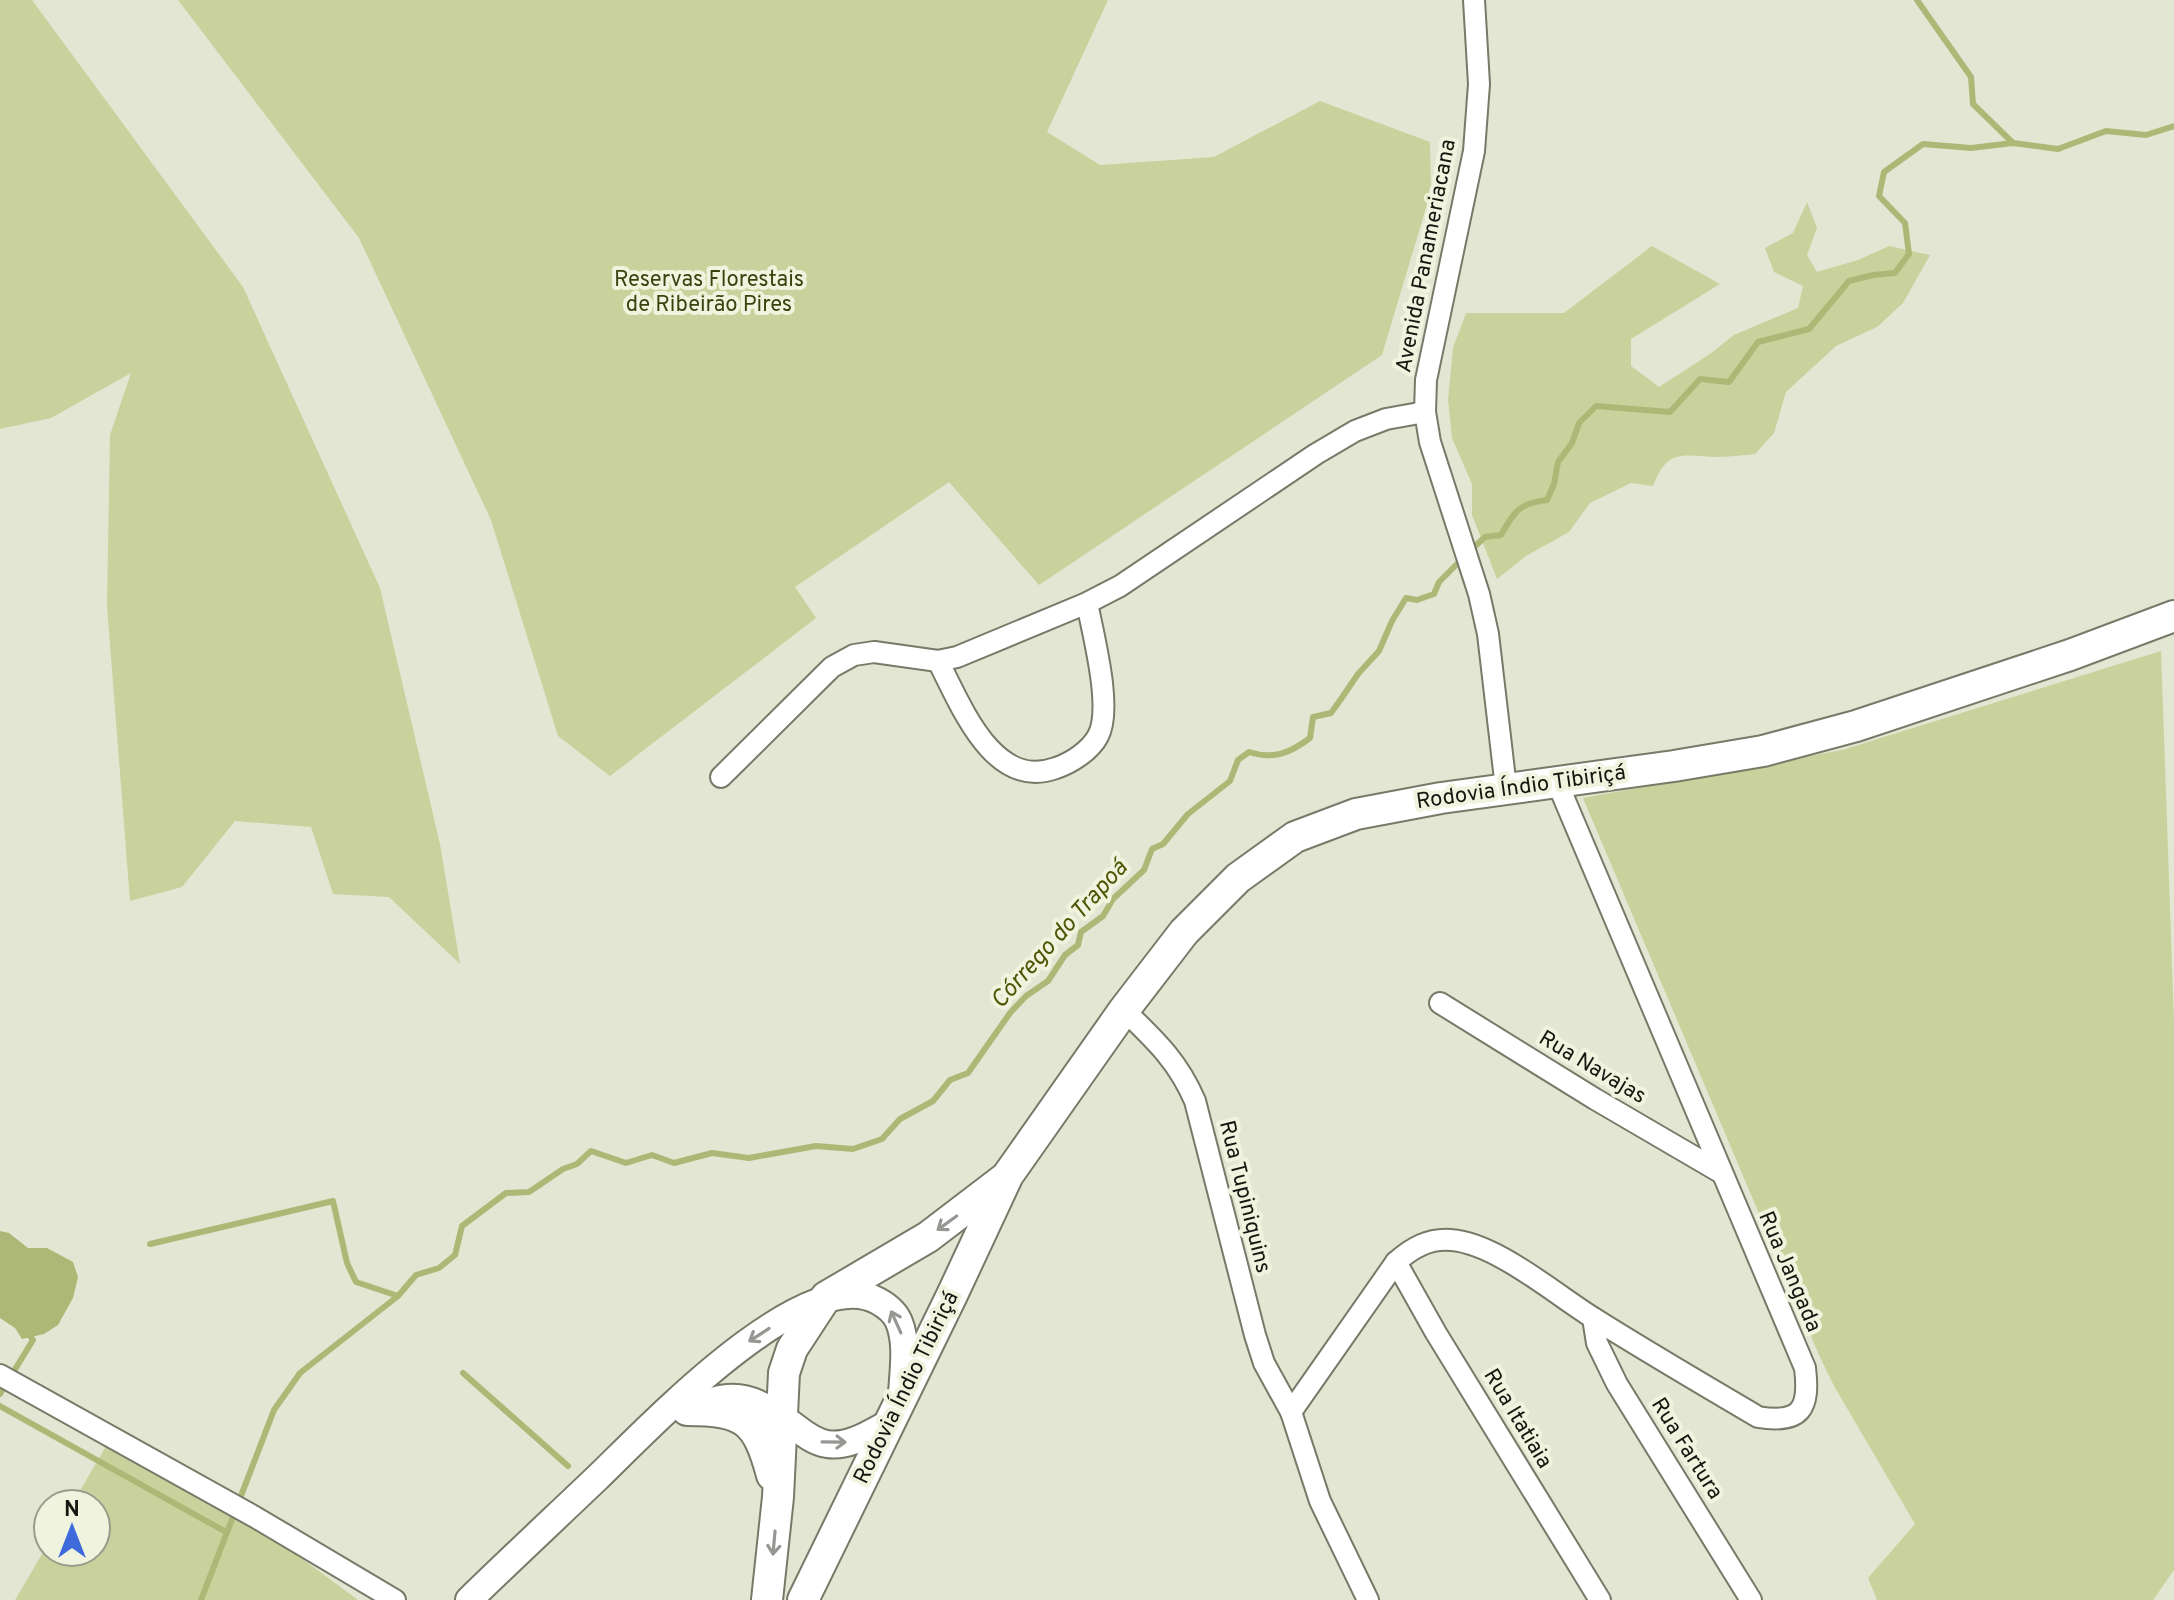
<svg xmlns="http://www.w3.org/2000/svg" width="2174" height="1600" viewBox="0 0 2174 1600" font-family="Overpass,sans-serif">
	<rect width="100%" height="100%" fill="#e3e6d2"/>
	<g fill="#c9d19c">
		<path d="M0 0H32L243 287 380 588 440 844 460 964 389 897 333 894 311 827 235 821 182 887 130 901 107 606 110 435 131 373 51 418 0 429Z"/>
		<path d="M178 0H1108L1047 132 1100 165 1214 157 1320 101 1430 142 1431 191 1382 355 1039 585 949 482 795 587 816 618 610 776 558 736 491 520 359 238Z"/>
		<path d="M1807 202 1817 228 1807 255 1817 272 1858 260 1889 246 1930 255 1903 303 1877 327 1836 346 1786 392 1774 433 1755 454C1742 455 1728 457 1715 457 1681 455 1667 449 1653 486L1631 483 1590 503 1569 532 1526 556 1497 579 1472 515V484L1452 438 1448 400 1453 348 1466 313H1564L1652 246 1720 284 1631 339V366L1659 387 1710 354 1734 335 1798 308 1803 286 1774 272 1765 248 1793 233Z"/>
		<path d="M2161 651 2174 1022V1570L2153 1600H1877L1868 1578 1915 1524 1834 1386 1819 1355 1583 798 1842 750Z"/>
		<path d="M111 1438 266 1532 358 1600H15L48 1544V1552H96V1504H72Z"/>
	</g>
	<path fill="#aeb876" d="M0 1231 9 1233 28 1248H47L73 1262 78 1277 73 1298 58 1325 44 1334 22 1339 15 1328 0 1318Z"/>
	<g fill="none" stroke-linecap="round" stroke-linejoin="round">
		<g stroke="#aeb876" stroke-width="6">
			<path d="M1917 0 1971 77 1973 104 2013 143"/>
			<path d="M1471 550 1485 537 1501 535C1514 512 1519 503 1547 500L1554 484 1558 462 1572 443 1579 423 1596 406 1670 412 1700 379 1729 382 1758 342 1809 329 1849 281 1873 275 1895 273 1909 254 1905 223 1879 196 1884 172 1923 144 1971 148 2013 143 2058 149 2106 131 2146 135 2174 126"/>
			<path d="M150 1244 333 1201 347 1263 356 1282 398 1296"/>
			<path d="M463 1373 568 1466"/>
			<path d="M0 1394 33 1340 28 1333"/>
			<path d="M0 1406 226 1532"/>
			<path d="M201 1600 274 1410 300 1373 398 1296 416 1275 439 1268 455 1255 462 1226 506 1193 529 1192 563 1169 577 1164 591 1151 626 1163 652 1155 674 1163 712 1153 749 1158 816 1146 853 1149 882 1139 900 1119 933 1101 950 1080 968 1073 1010 1013 1026 996 1048 981 1065 955 1078 945 1081 932 1103 916 1113 899 1144 870 1152 849 1163 844 1188 814 1230 781 1238 760 1249 752C1274 760 1290 753 1310 738L1313 717 1331 713 1341 699 1358 674 1379 651 1392 621 1406 598 1417 600 1434 594 1439 582 1463 558"/>
		</g>
		<defs>
			<g id="minor">
				<path d="M1474 0 1479 84 1474 151 1426 380 1425 412 1430 442 1479 594 1488 634 1506 788"/>
				<path d="M938 661C961 705 993 791 1056 768 1071 763 1090 751 1098 736 1113 709 1093 634 1087 603"/>
				<path d="M721 777 832 667 854 655 874 652 938 661 957 657 1087 603 1120 586 1316 454 1355 431 1386 419 1425 412"/>
				<path d="M1440 1003 1595 1099 1720 1172"/>
				<path d="M1124 1010C1155 1040 1178 1061 1195 1101L1255 1335 1264 1363 1291 1412 1320 1501 1368 1600"/>
				<path d="M1396 1262 1436 1333 1600 1600"/>
				<path d="M1593 1318 1597 1343 1617 1384 1751 1600"/>
				<path d="M0 1375 255 1517 395 1600"/>
				<path d="M1291 1412 1396 1262C1412 1248 1429 1238 1451 1240 1496 1243 1556 1295 1595 1319 1649 1353 1704 1385 1758 1417 1801 1424 1810 1409 1805 1368L1557 782"/>
			</g>
			<g id="major">
				<path d="M691 1409C738 1388 754 1398 794 1426 803 1433 814 1442 827 1444 849 1448 872 1432 891 1422"/>
				<path d="M469 1600C511 1559 554 1519 597 1478 646 1431 806 1260 878 1301 887 1306 895 1312 899 1322 908 1344 903 1372 902 1395"/>
			</g>
			<g id="highway">
				<path d="M687 1410C745 1410 757 1420 772 1475"/>
				<path d="M767 1600 778 1497 784 1373 792 1349 826 1297 928 1237 1004 1179"/>
				<path d="M803 1600 952 1295 1008 1175 1124 1010 1184 932 1238 878 1295 837 1356 814 1441 798 1674 766 1763 751 1856 726 2070 655 2174 616"/>
			</g>
		</defs>
		<use href="#minor" stroke="#777a68" stroke-width="24"/>
		<use href="#major" stroke="#777a68" stroke-width="30"/>
		<use href="#highway" stroke="#777a68" stroke-width="34"/>
		<use href="#minor" stroke="#fff" stroke-width="20"/>
		<use href="#major" stroke="#fff" stroke-width="26"/>
		<use href="#highway" stroke="#fff" stroke-width="30"/>
	</g>
	<defs><path id="oneway-shaft" d="M-6 0H5M1.5-3L5.5 0L1.5 3" fill="none" stroke-width="1.6" stroke-linecap="round" stroke-linejoin="round" transform="scale(2)"/></defs>
	<g stroke="#969793">
		<use href="#oneway-shaft" transform="translate(947 1223) rotate(144)"/>
		<use href="#oneway-shaft" transform="translate(896 1322) rotate(-114)"/>
		<use href="#oneway-shaft" transform="translate(759 1335) rotate(147)"/>
		<use href="#oneway-shaft" transform="translate(834 1442) rotate(1)"/>
		<use href="#oneway-shaft" transform="translate(774 1543) rotate(95)"/>
	</g>
	<g text-anchor="middle" dominant-baseline="central" stroke-width="8" stroke-linejoin="round" paint-order="stroke">
		<g font-size="22" fill="#161710" stroke="#f0f4df">
			<text transform="translate(1427 256) rotate(-79)">Avenida Panameriacana</text>
			<text transform="translate(1521 788) rotate(-8)">Rodovia Índio Tibiriçá</text>
			<text transform="translate(1592 1068) rotate(31)">Rua Navajas</text>
			<text transform="translate(1244 1197) rotate(76)">Rua Tupiniquins</text>
			<text transform="translate(1789 1272) rotate(67)">Rua Jangada</text>
			<text transform="translate(907 1388) rotate(-64)">Rodovia Índio Tibiriçá</text>
			<text transform="translate(1517 1419) rotate(59)">Rua Itatiaia</text>
			<text transform="translate(1686 1449) rotate(58)">Rua Fartura</text>
		</g>
		<g font-size="22" fill="#3c420f" stroke="#f0f4df">
			<text x="709" y="280">Reservas Florestais<tspan x="709" dy="25">de Ribeirão Pires</tspan></text>
		</g>
		<g font-size="24" font-style="italic" fill="#4e5504" stroke="#f0f4df">
			<text transform="translate(1060 935) rotate(-48)">Córrego do Trapoá</text>
		</g>
	</g>
	<g transform="translate(72 1528)"><circle r="38" fill="#f0f4df" stroke="#999c8c" stroke-width="2"/>
	<path d="M0-6L14 30L0 20L-14 30Z" fill="#3f6adc"/>
	<text y="-12" font-size="22" font-weight="bold" text-anchor="middle" fill="#161710">N</text>
	</g>
</svg>
